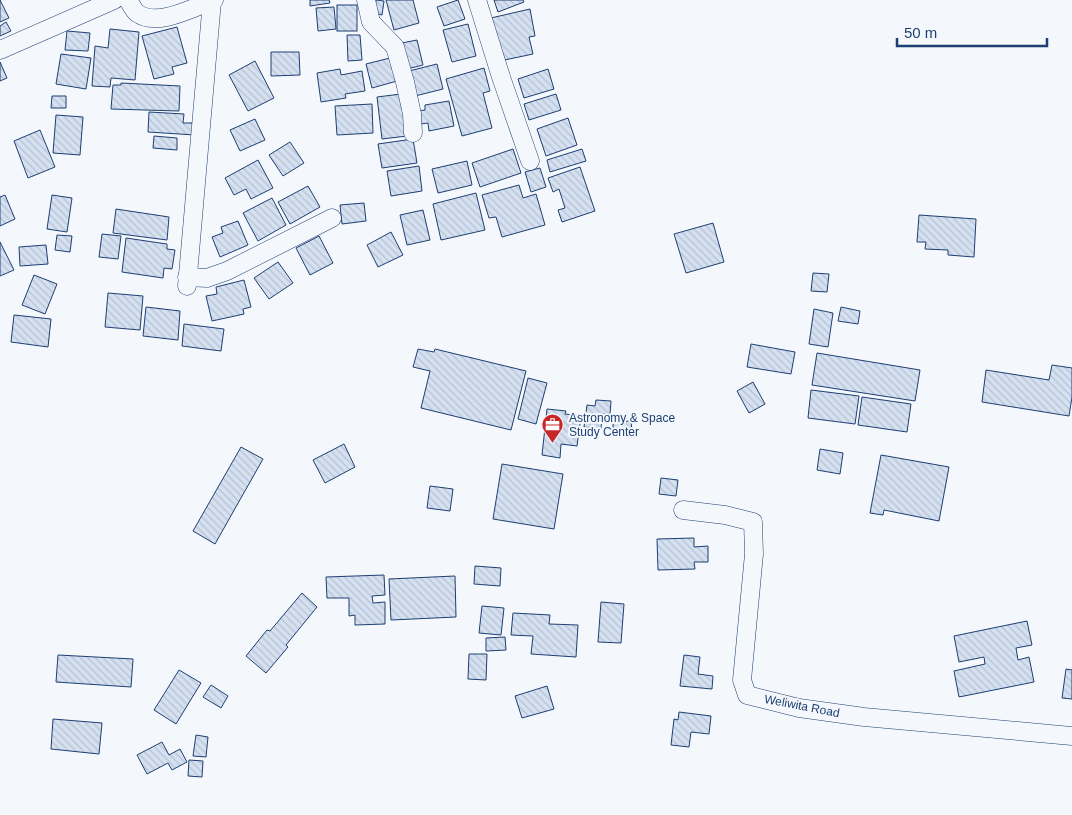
<svg xmlns="http://www.w3.org/2000/svg" width="1072" height="815" viewBox="0 0 1072 815" font-family="Helvetica,sans-serif">
	<defs>
		<pattern id="building-back-hatch" width="6" height="6" patternUnits="userSpaceOnUse" patternTransform="scale(1.25)"><rect width="6" height="6" fill="#d5e0f0"/><path d="M-1 5l2 2M0 0l6 6M5-1l2 2" fill="none" stroke="#b6c1d1"/></pattern>
	</defs>
	<rect width="100%" height="100%" fill="#f4f7fb"/>
	<g fill="url(#building-back-hatch)" stroke="#1d3f73">
		<path d="M0 0 9 18 0 22Z"/>
		<path d="M310 0H329L330 3 310 6Z"/>
		<path d="M376 0 384 1 382 15 374 13Z"/>
		<path d="M386 0H413L419 23 394 30Z"/>
		<path d="M458 0 465 19 444 26 437 7Z"/>
		<path d="M494 0H523L524 2 498 12Z"/>
		<rect x="337" y="5" width="20" height="26"/>
		<path d="M334 7 336 29 318 31 316 8Z"/>
		<path d="M530 9 535 36 529 37 533 54 500 61 491 18Z"/>
		<path d="M6 22 11 31 0 36V26Z"/>
		<path d="M468 24 476 56 452 62 443 30Z"/>
		<path d="M177 27 187 63 172 67 174 74 154 79 142 36Z"/>
		<path d="M110 29 139 32 135 80 111 78 110 87 92 86 95 46 108 48Z"/>
		<path d="M67 31 90 33 88 51 65 50Z"/>
		<path d="M347 35H360L362 60 348 61Z"/>
		<path d="M417 40 423 65 407 69 402 43Z"/>
		<path d="M271 52H299L300 75 271 76Z"/>
		<path d="M61 54 91 58 86 89 56 84Z"/>
		<path d="M390 58 397 81 372 88 366 64Z"/>
		<path d="M255 61 274 98 248 111 229 75Z"/>
		<path d="M0 62 7 78 0 81Z"/>
		<path d="M437 64 443 89 415 96 409 71Z"/>
		<path d="M484 68 490 91 483 93 492 128 462 136 446 79Z"/>
		<path d="M340 69 341 75 362 71 365 91 345 94 346 98 321 102 317 73Z"/>
		<path d="M548 69 554 89 524 98 518 79Z"/>
		<path d="M121 83 180 86 179 111 111 109 113 85H121Z"/>
		<path d="M401 94 407 136 382 139 377 97Z"/>
		<path d="M556 94 561 110 529 120 524 104Z"/>
		<path d="M52 96H66V108H51Z"/>
		<path d="M449 101 454 126 429 131 428 123 421 124 418 111 425 110V105Z"/>
		<path d="M372 104 373 133 337 135 335 106Z"/>
		<path d="M149 112 184 114 183 123H196L195 135 148 132Z"/>
		<path d="M56 115 83 117 80 155 53 153Z"/>
		<path d="M568 118 577 145 546 156 537 129Z"/>
		<path d="M255 119 265 140 240 151 230 130Z"/>
		<path d="M40 130 55 167 28 178 14 141Z"/>
		<path d="M154 136 177 138V150L153 148Z"/>
		<path d="M413 139 417 163 382 168 378 144Z"/>
		<path d="M290 142 304 163 283 176 269 155Z"/>
		<path d="M513 149 521 173 480 187 472 163Z"/>
		<path d="M582 149 586 161 550 172 547 160Z"/>
		<path d="M258 160 273 188 251 199 246 189 234 195 225 178Z"/>
		<path d="M467 161 472 185 438 193 432 169Z"/>
		<path d="M419 166 422 191 391 196 387 171Z"/>
		<path d="M580 167 595 211 562 222 558 210 565 208 559 189 553 192 548 178Z"/>
		<path d="M540 168 546 187 531 192 525 172Z"/>
		<path d="M519 185 523 198 536 194 545 225 502 237 496 217 489 218 482 195Z"/>
		<path d="M308 186 320 207 290 224 278 202Z"/>
		<path d="M476 193 485 230 441 240 433 204Z"/>
		<path d="M5 195 15 219 0 226V197Z"/>
		<path d="M52 195 72 198 67 232 47 229Z"/>
		<path d="M272 198 286 225 258 241 243 213Z"/>
		<path d="M364 203 366 221 342 224 340 205Z"/>
		<path d="M116 209 169 217 167 240 113 233Z"/>
		<path d="M423 210 430 240 407 245 400 215Z"/>
		<path d="M919 215 976 219 974 257 948 255V250L925 249 926 242H917Z"/>
		<path d="M238 221 248 245 220 257 212 237 223 233 221 227Z"/>
		<path d="M713 223 724 262 686 273 674 234Z"/>
		<path d="M391 232 403 255 378 267 367 245Z"/>
		<path d="M102 234 121 236 118 259 99 257Z"/>
		<path d="M57 235 72 236 70 252 55 250Z"/>
		<path d="M319 236 333 263 310 275 296 248Z"/>
		<path d="M126 238 167 244V249L175 250 172 269 164 268 163 278 122 272Z"/>
		<path d="M0 242 14 270 0 276Z"/>
		<path d="M46 245 48 264 20 266 19 247Z"/>
		<path d="M278 262 293 283 269 299 254 278Z"/>
		<path d="M813 273 829 274 827 292 811 291Z"/>
		<path d="M34 275 57 284 45 314 22 305Z"/>
		<path d="M244 280 251 307 243 309 244 314 212 321 206 296 217 294 216 287Z"/>
		<path d="M108 293 143 296 140 330 105 327Z"/>
		<path d="M146 307 180 311 178 340 143 336Z"/>
		<path d="M841 307 860 311 858 324 838 321Z"/>
		<path d="M814 309 833 313 828 347 809 344Z"/>
		<path d="M14 315 51 319 48 347 11 342Z"/>
		<path d="M184 324 224 329 221 351 182 346Z"/>
		<path d="M751 344 795 352 791 374 747 367Z"/>
		<path d="M418 349 434 352 435 349 526 371 511 430 421 408 430 371 413 367Z"/>
		<path d="M817 353 920 370 915 401 812 385Z"/>
		<path d="M1052 365 1072 368V397L1069 416 982 402 986 370 1049 380Z"/>
		<path d="M528 378 547 383 536 424 518 419Z"/>
		<path d="M753 382 765 404 749 413 737 391Z"/>
		<path d="M811 390 859 396 855 424 808 418Z"/>
		<path d="M862 397 911 404 907 432 858 425Z"/>
		<path d="M596 400 611 401 610 414H602L601 429 584 427 587 405 595 406Z"/>
		<path d="M547 409 566 411 565 414 581 416 577 446 561 444 560 458 542 455Z"/>
		<path d="M631 421 632 431 613 432V422Z"/>
		<path d="M344 444 355 467 325 483 313 460Z"/>
		<path d="M241 447 263 459 215 544 193 531Z"/>
		<path d="M820 449 843 453 840 474 817 470Z"/>
		<path d="M881 455 949 467 939 521 884 510 883 515 870 513Z"/>
		<path d="M502 464 563 474 554 529 493 519Z"/>
		<path d="M661 478 678 480 676 496 659 494Z"/>
		<path d="M430 486 453 489 450 511 427 508Z"/>
		<path d="M694 538V547L708 546V562H694L695 569 658 570 657 539Z"/>
		<path d="M475 566 501 568 500 586 474 584Z"/>
		<path d="M384 575 385 595 372 596 373 603 385 602V624L355 625V615L349 616V598H327L326 577Z"/>
		<path d="M455 576 456 617 391 620 389 579Z"/>
		<path d="M302 593 317 607 286 645 288 647 266 673 246 656 267 630 270 631Z"/>
		<path d="M601 602 624 604 621 643 598 642Z"/>
		<path d="M482 606 504 608 501 635 479 633Z"/>
		<path d="M513 613 550 615 549 624 578 625 576 657 531 654 533 636 511 635Z"/>
		<path d="M1027 621 1032 645 1016 648 1018 660 1029 657 1034 682 959 697 954 671 985 664 984 657 959 662 954 636Z"/>
		<path d="M505 637 506 650 486 651V638Z"/>
		<path d="M469 654H487L486 680 468 679Z"/>
		<path d="M58 655 133 659 131 687 56 682Z"/>
		<path d="M684 655 700 657 698 674 713 676 712 689 680 686Z"/>
		<path d="M1066 669 1072 670V699L1062 698Z"/>
		<path d="M179 670 201 683 176 724 154 710Z"/>
		<path d="M211 685 228 696 221 708 203 697Z"/>
		<path d="M547 686 554 709 522 718 515 696Z"/>
		<path d="M679 712 711 716 709 734 691 732 689 747 671 745 674 719 678 720Z"/>
		<path d="M53 719 102 723 99 754 51 749Z"/>
		<path d="M196 735 208 737 206 757 193 756Z"/>
		<path d="M162 742 169 755 180 749 187 762 172 770 168 763 147 774 137 755Z"/>
		<path d="M189 760 203 761 202 777 188 776Z"/>
	</g>
	<g fill="none" stroke-linecap="round" stroke-linejoin="round">
		<defs>
			<g id="minor">
				<path d="M128 0C131 4 134 11 137 13 157 28 194 7 214 0"/>
				<path d="M366 0 371 22 395 47 405 82 412 114 413 133"/>
				<path d="M477 0 501 77 530 161"/>
				<path d="M0 50 114 0"/>
				<path d="M187 277 207 278 227 271 332 218"/>
				<path d="M187 286 212 1"/>
				<path d="M683 510 725 515 753 522 754 554 742 680 747 695 799 708 864 717 1072 736"/>
			</g>
		</defs>
		<use href="#minor" stroke="#1d3f73" stroke-width="19"/>
		<use href="#minor" stroke="#f4f7fb" stroke-width="18"/>
	</g>
	<defs>
		<symbol id="office-pin" viewBox="-11 -11 22 30"><path d="M0 17L-7.5 6A9.5 9.5 0 1 1 7.5 6Z" fill="#c62828" stroke="#f4f7fb"/><path d="M-6-3h4V-5.5h4V-3h4V5H-6ZM-1-4.5V-3h2v-1.5ZM-6 0V1H6V0Z" fill="#fff"/></symbol>
	</defs>
	<g fill-rule="evenodd">
		<use href="#office-pin" x="540" y="412" width="25" height="34"/>
	</g>
	<g text-anchor="middle" dominant-baseline="central" stroke-width="4" stroke-linejoin="round" paint-order="stroke">
		<g font-size="12" fill="#1d3f73" stroke="#f4f7fb" text-anchor="start">
			<text x="569" y="418">Astronomy &amp; Space<tspan x="569" dy="14">Study Center</tspan></text>
		</g>
		<g font-size="12" fill="#1d3f73" stroke="#f4f7fb">
			<text transform="translate(802 706) rotate(11)">Weliwita Road</text>
		</g>
	</g>
	<path d="M897 38v8h150v-8" fill="none" stroke="#1d3f73" stroke-width="2.5"/>
	<text x="904" y="38" font-size="15" fill="#1d3f73" stroke="#f4f7fb" stroke-width="4" paint-order="stroke">50 m</text>
</svg>
